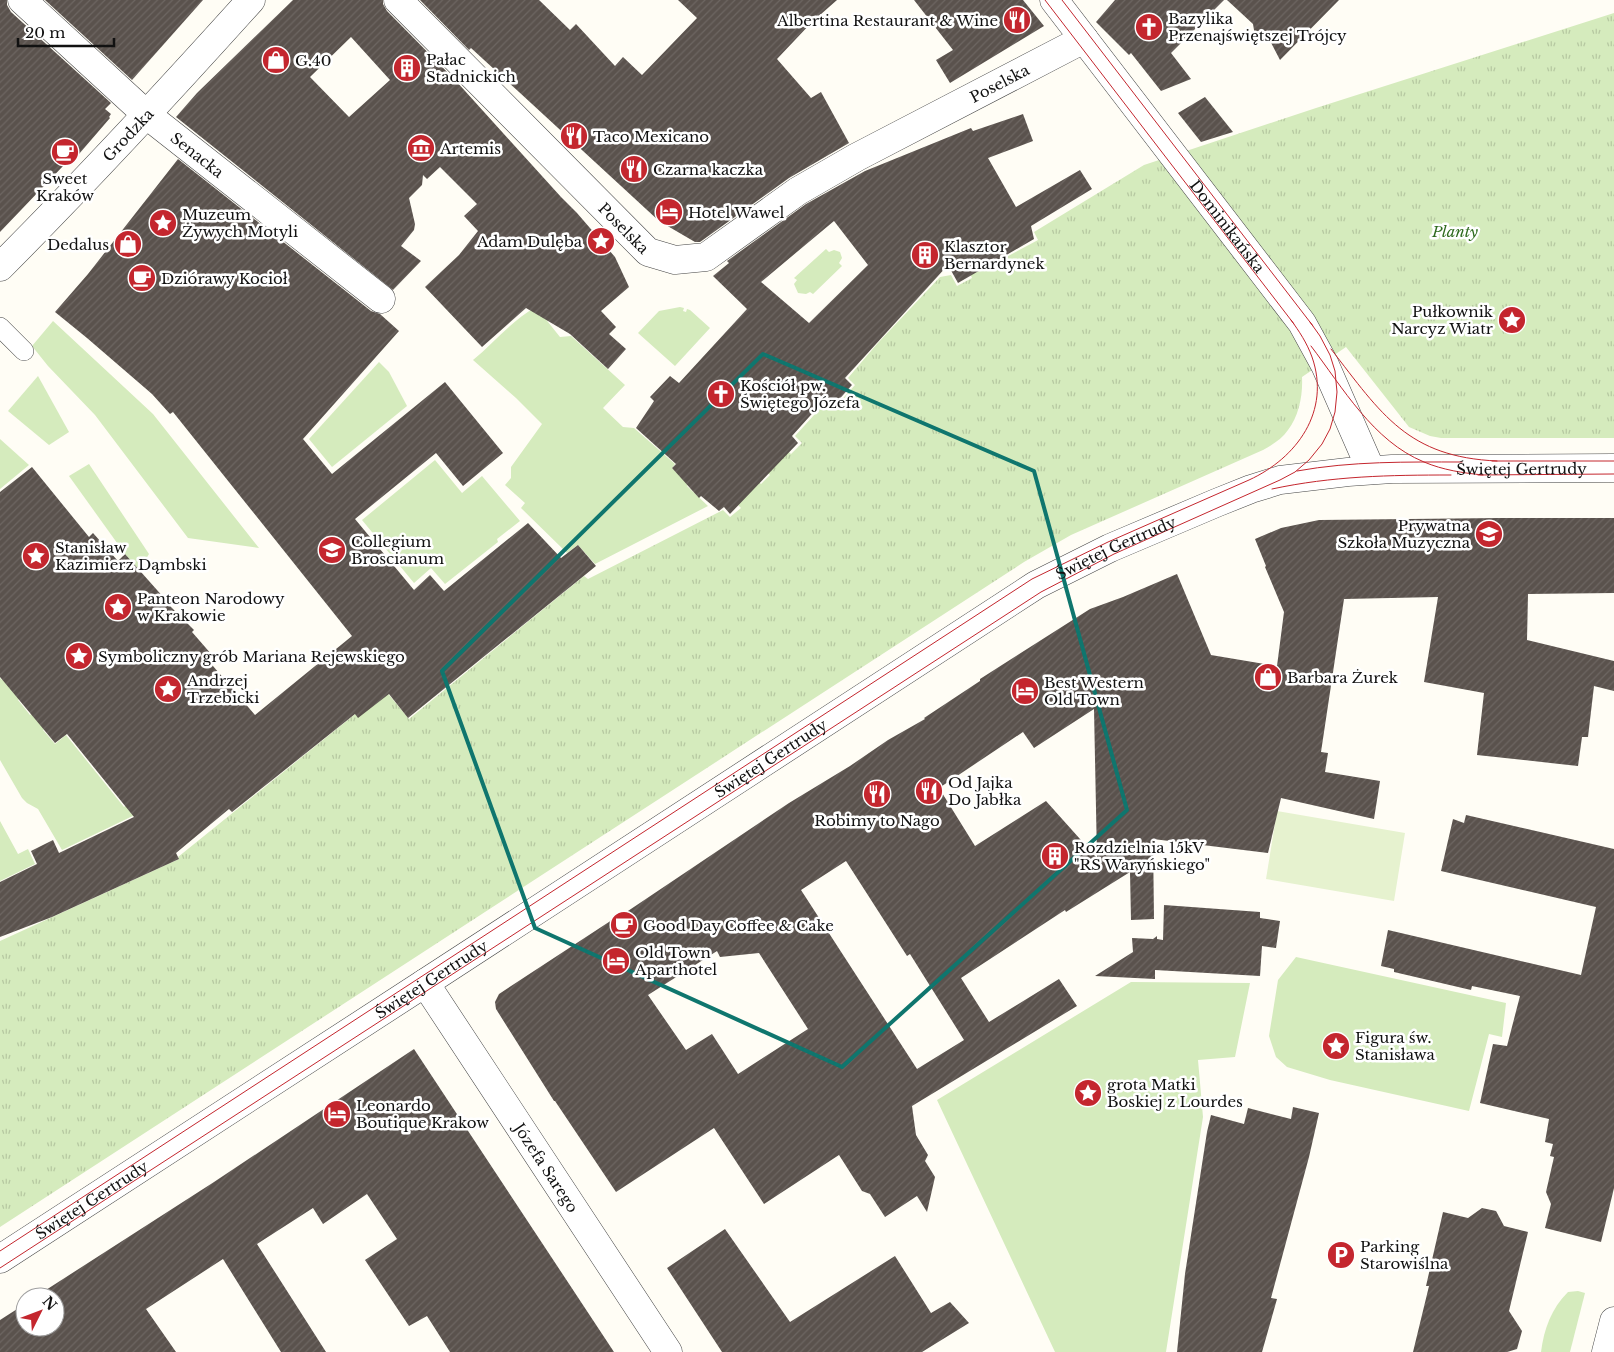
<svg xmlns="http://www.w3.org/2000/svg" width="1614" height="1352" viewBox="0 0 1614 1352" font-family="'Libre Baskerville',serif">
	<defs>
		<pattern id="park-tufts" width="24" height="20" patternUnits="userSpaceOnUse" patternTransform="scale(1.25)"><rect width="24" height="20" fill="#d5ebbd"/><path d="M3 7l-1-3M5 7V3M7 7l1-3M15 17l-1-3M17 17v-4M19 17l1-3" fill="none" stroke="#b6c8a1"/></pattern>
		<pattern id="building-hatch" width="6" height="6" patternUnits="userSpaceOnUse" patternTransform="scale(1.25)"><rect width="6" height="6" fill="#5a524d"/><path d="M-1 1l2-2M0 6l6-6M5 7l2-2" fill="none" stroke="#6d6662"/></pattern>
	</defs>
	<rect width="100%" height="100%" fill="#fffdf5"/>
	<g fill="#d5ebbd">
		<path d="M826 249 829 252 834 250 840 252 842 258 839 263 842 266 813 294 810 292 806 294 798 293 794 284 797 280 794 278Z"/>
		<path d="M536 307 560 337 571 336 625 385 603 408 623 427 634 428 675 464 672 468 688 484 687 486 708 506 595 564 578 545 567 553 521 508 525 503 505 485 511 478V467L542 424 516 398 473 360C494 343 512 320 536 307Z"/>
		<path d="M680 307 684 308 683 311 686 312 687 309 690 310 710 328 675 366 638 333 659 311Z"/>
		<path d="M53 321 153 414 259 548 188 538 95 415 48 366 32 346Z"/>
		<path d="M379 362 389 372 407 406 332 467 309 439Z"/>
		<path d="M38 376 69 432 49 445 8 411Z"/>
		<path d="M0 439 29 465 0 489Z"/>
		<path d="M435 460 462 493 482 476 520 521 497 539 498 542 445 584 431 568 414 583 362 520Z"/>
		<path d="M89 464 149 554 139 570 125 554 69 476Z"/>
		<path d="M8 675 24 694 18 700 30 715 36 710 49 726 43 730 55 744 66 735 124 807 130 802 139 813 62 850 38 809 27 803 22 798 0 760V678L2 680Z"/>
		<path d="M0 821 18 854 28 849 35 864 0 881Z"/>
		<path d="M1296 957 1506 1003 1502 1037 1489 1034 1469 1111 1330 1080 1287 1067 1276 1057 1269 1036 1278 980Z"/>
		<path d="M1131 982 1250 983 1235 1057 1198 1060 1203 1117 1166 1352H1055L937 1100Z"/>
		<path d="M1578 1291 1585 1293 1570 1352H1541C1544 1329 1551 1309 1568 1292Z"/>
	</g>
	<path fill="url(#park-tufts)" d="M1614 13V438H1441L1430 436 1409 427 1346 347 1302 377C1303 395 1299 416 1288 430 1282 439 1272 445 1263 450L1071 535 1024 562 0 1227V941L179 859 178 857 385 690 409 719 584 576 588 579 723 510 730 517 741 508 733 500 755 478 761 484 770 475 763 469 785 448 791 454 802 443 795 436 824 404 829 403 835 407 855 385 848 378 877 344 940 277 951 275 957 286 972 278 969 271 995 255 999 261 1038 240 1034 232 1144 165 1316 108Z"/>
	<path fill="#e6f2cf" d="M1277 811 1405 833 1394 901 1266 879Z"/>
	<g fill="url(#building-hatch)" fill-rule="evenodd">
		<path d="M0 0H7V5L11 12 111 103 105 109 111 114 109 117 110 118 79 154 64 165 0 232Z"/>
		<path d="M45 0H203L132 80Z"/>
		<path d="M293 0H383V4L387 11 456 81 561 197 577 213 615 257 629 287 601 311 616 327 609 334 626 349 608 369 570 334 526 308 482 347 425 287 459 255 478 231 464 216 477 204 440 167 427 179 423 175 422 185 409 198 415 224 414 230 401 246 421 261 393 290 176 117 197 93ZM351 37 390 80 349 117 310 77Z"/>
		<path d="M420 0H539L570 30 576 24 615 66 623 57 642 75 697 18 678 0H837L812 22 777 59 811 98 821 92 849 143 789 178 700 242H695L659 221 519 92 471 48 469 50Z"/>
		<path d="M914 0H1023L1044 26 950 83 936 60 953 50Z"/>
		<path d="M1115 0H1224L1171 53 1191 79 1161 91 1131 53 1129 55 1096 22Z"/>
		<path d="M1227 0H1339L1280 60 1266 33 1255 36 1253 24Z"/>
		<path d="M1205 97 1233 132 1201 142 1178 113Z"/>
		<path d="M1023 114 1033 141 988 158 1016 207 1080 170 1092 189 1031 226 1034 239 958 283 948 265 845 378 852 385 835 404 827 397 792 436 798 443 730 514 724 507 719 511 701 496 699 498 672 468 676 464 636 428 654 401 650 397 670 376 679 383 747 309 713 276 729 263 727 261 806 204 865 171 971 128 973 131ZM834 221 868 265 809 323 761 282Z"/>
		<path d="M178 159 371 311 380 314 399 331 303 439 332 474 445 382 503 453 463 486 436 453 355 519 414 590 430 575 444 591 528 523 561 558 578 545 596 566 408 718 389 694 358 718 355 714 232 812 229 809 176 853 179 859 52 917 0 937V882L37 864 31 851 53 840 59 853 134 817 67 734 55 743 0 677V492L32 467 89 537 93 533 118 561 125 554 165 599 164 600 194 630 192 632 212 655 207 659 255 715 352 636 173 412 170 414 152 394 87 338 55 312 88 274Z"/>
		<path d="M1499 518H1614V593L1528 594 1527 640 1614 661V691L1594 686 1588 737H1582L1578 766 1477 755 1484 693 1424 682 1438 597 1344 599 1321 752 1328 753 1325 772 1380 781 1374 819 1281 798 1268 853 1153 839 1154 919 1131 920 1130 872 1066 912 1065 910 961 978 989 1022 1059 979 1077 1006 912 1106 916 1135 928 1155 925 1161 935 1177 927 1212 917 1196 885 1217 870 1194 862 1191 839 1155 764 1204 714 1128 616 1192 555 1101H554L496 1009 495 1002 499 994 615 918 616 919 789 803 850 766 888 740 925 719 924 718 980 681V679L1090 609 1123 597 1177 574 1211 655 1277 666 1284 612 1265 567 1266 566 1255 539 1281 528 1319 520ZM1094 709 1097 858 1046 801 975 846 939 788 1023 732 1034 748ZM846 861 907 956 910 954 964 1040 917 1069 801 890ZM717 951 720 957 759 953 808 1029 738 1074 712 1034 686 1050 648 995Z"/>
		<path d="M1466 815 1614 849V1188L1601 1242 1545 1228 1551 1204 1546 1192 1554 1157 1550 1156 1553 1144 1545 1142 1549 1119 1480 1103 1493 1044 1507 1046 1520 996 1472 986 1471 990 1394 972V969L1381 966 1388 930 1581 975 1596 907 1441 871 1453 819 1464 823Z"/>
		<path d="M1164 905 1260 912V918L1280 921 1276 948 1262 946 1260 976 1155 970V979L1095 976 1133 952 1132 938 1153 939 1157 936V939L1163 940Z"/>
		<path d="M414 1049 614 1352H450L427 1316 409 1326 365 1260 397 1239 367 1194 323 1224 313 1208 257 1244 326 1352H281L223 1259 146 1309 176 1352H0V1320L25 1304V1327H55V1297H35L214 1182Z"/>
		<path d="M1293 1107 1319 1113 1309 1157 1271 1298 1277 1299 1262 1352H1177L1185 1274 1207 1132 1211 1115 1244 1124 1248 1108 1291 1119Z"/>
		<path d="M1482 1208 1496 1211 1504 1226 1528 1232 1509 1311 1522 1331 1517 1349 1507 1352H1413L1429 1286H1426L1443 1212 1468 1218Z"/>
		<path d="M725 1229 790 1322 895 1256 931 1313 950 1302 969 1323 922 1352H722L667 1268Z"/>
	</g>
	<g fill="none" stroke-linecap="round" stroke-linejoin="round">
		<defs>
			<path id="lane" d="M0 327 24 351"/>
			<g id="street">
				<path id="s1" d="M22 0 147 115 381 299"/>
				<path id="s2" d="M398 0 648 252 675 260 706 257 798 191 857 157 1084 39"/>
				<path id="s3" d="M1054 0 1302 323 1325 365 1371 470"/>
				<path id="s4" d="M0 267C86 181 169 91 251 0"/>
				<path id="s5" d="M425 983 668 1352"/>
				<path id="s6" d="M0 1259 425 983 1036 585 1110 548 1216 503 1251 489 1280 480 1348 472 1392 469 1614 468"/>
				<path d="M1606 1352 1614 1321"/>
			</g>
		</defs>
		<use href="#lane" stroke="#444" stroke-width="20"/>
		<use href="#street" stroke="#444" stroke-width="29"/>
		<use href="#lane" stroke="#fff" stroke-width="19"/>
		<use href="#street" stroke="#fff" stroke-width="28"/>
		<g stroke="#c4262e" stroke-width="1">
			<path d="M1045 0 1294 324"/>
			<path d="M1062 0 1313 326"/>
			<path d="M1311 346C1343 388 1373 441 1424 462 1443 470 1463 473 1483 475"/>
			<path d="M1331 349C1382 415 1408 457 1497 461"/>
			<path d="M1492 461H1614"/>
			<path d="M1297 471C1352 461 1407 462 1462 462"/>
			<path d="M1478 475 1614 474"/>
			<path d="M1272 489C1332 476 1390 475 1451 475"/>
			<path d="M0 1251 1032 579 1108 542 1249 480C1297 458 1331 411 1312 357 1307 343 1299 331 1291 320"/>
			<path d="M0 1268 1041 592 1114 554 1280 480 1295 472 1309 460 1322 444 1330 429 1335 412 1337 392 1335 371 1330 355 1320 336 1310 322"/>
		</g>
	</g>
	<path fill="none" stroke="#0f766e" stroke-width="4" stroke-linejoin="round" d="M763 354 1034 471 1127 810 842 1067 535 928 442 671Z"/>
	<defs>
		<symbol id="restaurant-disc" viewBox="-11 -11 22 22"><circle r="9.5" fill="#c4262e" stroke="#fff"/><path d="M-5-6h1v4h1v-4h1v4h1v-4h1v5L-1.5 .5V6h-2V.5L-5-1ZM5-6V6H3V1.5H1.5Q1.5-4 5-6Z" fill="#fff"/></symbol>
		<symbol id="church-disc" viewBox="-11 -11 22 22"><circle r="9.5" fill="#c4262e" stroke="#fff"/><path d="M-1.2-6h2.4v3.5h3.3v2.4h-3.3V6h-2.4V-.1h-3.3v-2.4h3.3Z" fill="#fff"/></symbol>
		<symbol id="shop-disc" viewBox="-11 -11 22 22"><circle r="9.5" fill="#c4262e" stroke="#fff"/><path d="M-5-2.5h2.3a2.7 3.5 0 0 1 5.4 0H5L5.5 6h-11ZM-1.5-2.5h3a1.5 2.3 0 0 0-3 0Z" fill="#fff"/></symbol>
		<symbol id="building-disc" viewBox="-11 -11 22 22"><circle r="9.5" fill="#c4262e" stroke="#fff"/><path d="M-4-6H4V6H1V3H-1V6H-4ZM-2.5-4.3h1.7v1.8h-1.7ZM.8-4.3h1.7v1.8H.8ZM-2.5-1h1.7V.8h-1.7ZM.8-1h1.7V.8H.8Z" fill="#fff"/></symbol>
		<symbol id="museum-disc" viewBox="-11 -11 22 22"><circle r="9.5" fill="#c4262e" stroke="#fff"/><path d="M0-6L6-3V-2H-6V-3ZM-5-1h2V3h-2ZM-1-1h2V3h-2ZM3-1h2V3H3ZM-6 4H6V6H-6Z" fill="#fff"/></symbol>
		<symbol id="cafe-disc" viewBox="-11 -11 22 22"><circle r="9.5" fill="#c4262e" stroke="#fff"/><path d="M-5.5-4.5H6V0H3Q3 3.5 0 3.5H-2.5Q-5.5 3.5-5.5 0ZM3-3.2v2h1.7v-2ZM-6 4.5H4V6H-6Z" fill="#fff"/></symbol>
		<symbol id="hotel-disc" viewBox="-11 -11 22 22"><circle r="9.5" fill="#c4262e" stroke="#fff"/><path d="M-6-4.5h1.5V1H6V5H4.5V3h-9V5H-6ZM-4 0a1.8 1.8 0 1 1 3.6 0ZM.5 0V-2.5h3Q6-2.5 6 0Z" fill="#fff"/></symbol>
		<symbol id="sight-disc" viewBox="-11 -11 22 22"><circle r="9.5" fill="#c4262e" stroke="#fff"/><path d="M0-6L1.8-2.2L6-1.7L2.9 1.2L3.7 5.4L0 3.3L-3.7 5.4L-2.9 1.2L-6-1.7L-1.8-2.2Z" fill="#fff"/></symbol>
		<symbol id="school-disc" viewBox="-11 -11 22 22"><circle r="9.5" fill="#c4262e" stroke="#fff"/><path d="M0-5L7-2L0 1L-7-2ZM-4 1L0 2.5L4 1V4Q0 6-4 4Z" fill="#fff"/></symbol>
		<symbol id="university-disc" viewBox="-11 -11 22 22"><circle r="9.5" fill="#c4262e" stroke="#fff"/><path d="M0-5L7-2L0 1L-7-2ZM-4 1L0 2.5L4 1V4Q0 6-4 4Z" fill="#fff"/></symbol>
		<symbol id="parking-disc" viewBox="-11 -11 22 22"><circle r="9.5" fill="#c4262e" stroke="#fff"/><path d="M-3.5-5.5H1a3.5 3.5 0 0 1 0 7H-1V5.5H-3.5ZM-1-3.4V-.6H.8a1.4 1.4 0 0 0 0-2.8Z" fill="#fff"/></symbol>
	</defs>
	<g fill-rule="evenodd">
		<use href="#restaurant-disc" x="1001" y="4" width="32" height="32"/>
		<use href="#church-disc" x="1133" y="11" width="32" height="32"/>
		<use href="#shop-disc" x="260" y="44" width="32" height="32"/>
		<use href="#building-disc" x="391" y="52" width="32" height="32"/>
		<use href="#restaurant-disc" x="558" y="120" width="32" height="32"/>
		<use href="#museum-disc" x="405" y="132" width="32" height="32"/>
		<use href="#cafe-disc" x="49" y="136" width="32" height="32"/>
		<use href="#restaurant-disc" x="618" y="153" width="32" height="32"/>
		<use href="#hotel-disc" x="653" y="196" width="32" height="32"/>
		<use href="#sight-disc" x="147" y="207" width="32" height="32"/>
		<use href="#sight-disc" x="585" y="225" width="32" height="32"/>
		<use href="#shop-disc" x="112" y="228" width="32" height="32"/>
		<use href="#building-disc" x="909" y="239" width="32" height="32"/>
		<use href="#cafe-disc" x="126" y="262" width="32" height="32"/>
		<use href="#sight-disc" x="1496" y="304" width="32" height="32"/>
		<use href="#church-disc" x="705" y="378" width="32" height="32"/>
		<use href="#school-disc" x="1473" y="518" width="32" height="32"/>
		<use href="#university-disc" x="316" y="534" width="32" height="32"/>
		<use href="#sight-disc" x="20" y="540" width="32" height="32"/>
		<use href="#sight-disc" x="102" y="591" width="32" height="32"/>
		<use href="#sight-disc" x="63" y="640" width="32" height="32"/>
		<use href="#shop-disc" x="1252" y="661" width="32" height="32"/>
		<use href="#sight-disc" x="152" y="673" width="32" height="32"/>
		<use href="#hotel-disc" x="1009" y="675" width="32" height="32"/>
		<use href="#restaurant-disc" x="913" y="775" width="32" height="32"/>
		<use href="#restaurant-disc" x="861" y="778" width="32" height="32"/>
		<use href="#building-disc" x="1039" y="840" width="32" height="32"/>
		<use href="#cafe-disc" x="608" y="909" width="32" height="32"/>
		<use href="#hotel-disc" x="600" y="945" width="32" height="32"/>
		<use href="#sight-disc" x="1320" y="1030" width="32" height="32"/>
		<use href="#sight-disc" x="1072" y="1077" width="32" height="32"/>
		<use href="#hotel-disc" x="321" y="1098" width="32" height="32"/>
		<use href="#parking-disc" x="1325" y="1239" width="32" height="32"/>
	</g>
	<g text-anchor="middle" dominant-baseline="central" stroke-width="5" stroke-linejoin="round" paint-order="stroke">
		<g font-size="15" fill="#111" stroke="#fff" text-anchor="start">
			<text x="1168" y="18">Bazylika<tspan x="1168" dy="17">Przenajświętszej Trójcy</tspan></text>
			<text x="998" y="20" text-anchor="end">Albertina Restaurant &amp; Wine</text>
			<text x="426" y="59">Pałac<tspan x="426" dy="17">Stadnickich</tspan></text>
			<text x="295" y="60">G.40</text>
			<text x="593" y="136">Taco Mexicano</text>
			<text x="440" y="148">Artemis</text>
			<text x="653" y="169">Czarna kaczka</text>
			<text x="65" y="178" text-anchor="middle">Sweet<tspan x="65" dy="17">Kraków</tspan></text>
			<text x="688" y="212">Hotel Wawel</text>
			<text x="182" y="214">Muzeum<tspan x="182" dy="17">Żywych Motyli</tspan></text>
			<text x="582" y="241" text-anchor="end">Adam Dulęba</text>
			<text x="109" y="244" text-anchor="end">Dedalus</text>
			<text x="944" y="246">Klasztor<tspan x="944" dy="17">Bernardynek</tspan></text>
			<text x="161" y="278">Dziórawy Kocioł</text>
			<text x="1493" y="311" text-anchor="end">Pułkownik<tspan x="1493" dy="17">Narcyz Wiatr</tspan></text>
			<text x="740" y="385">Kościół pw.<tspan x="740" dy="17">Świętego Józefa</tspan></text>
			<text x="1470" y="525" text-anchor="end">Prywatna<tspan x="1470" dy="17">Szkoła Muzyczna</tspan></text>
			<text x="351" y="541">Collegium<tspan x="351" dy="17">Broscianum</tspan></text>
			<text x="55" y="547">Stanisław<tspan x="55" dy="17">Kazimierz Dąmbski</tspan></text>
			<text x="137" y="598">Panteon Narodowy<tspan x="137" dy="17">w Krakowie</tspan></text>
			<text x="98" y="656">Symboliczny grób Mariana Rejewskiego</text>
			<text x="1287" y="677">Barbara Żurek</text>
			<text x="187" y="680">Andrzej<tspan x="187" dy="17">Trzebicki</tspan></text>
			<text x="1044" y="682">Best Western<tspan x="1044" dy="17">Old Town</tspan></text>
			<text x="948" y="782">Od Jajka<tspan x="948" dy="17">Do Jabłka</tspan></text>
			<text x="877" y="820" text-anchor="middle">Robimy to Nago</text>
			<text x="1074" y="847">Rozdzielnia 15kV<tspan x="1074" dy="17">"RS Waryńskiego"</tspan></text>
			<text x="643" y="925">Good Day Coffee &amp; Cake</text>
			<text x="635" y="952">Old Town<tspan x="635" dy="17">Aparthotel</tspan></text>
			<text x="1355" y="1037">Figura św.<tspan x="1355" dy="17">Stanisława</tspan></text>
			<text x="1107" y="1084">grota Matki<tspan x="1107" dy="17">Boskiej z Lourdes</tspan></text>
			<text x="356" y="1105">Leonardo<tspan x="356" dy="17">Boutique Krakow</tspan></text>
			<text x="1360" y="1246">Parking<tspan x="1360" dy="17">Starowiślna</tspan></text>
		</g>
		<g font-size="15" fill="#111" stroke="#fff">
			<text stroke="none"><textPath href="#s2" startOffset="756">Poselska</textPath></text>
			<text stroke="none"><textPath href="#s4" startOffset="184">Grodzka</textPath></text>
			<text stroke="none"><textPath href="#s1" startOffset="234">Senacka</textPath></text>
			<text stroke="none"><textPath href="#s3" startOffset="285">Dominikańska</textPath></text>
			<text stroke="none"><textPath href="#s2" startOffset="321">Poselska</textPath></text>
			<text stroke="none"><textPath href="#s6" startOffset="1744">Świętej Gertrudy</textPath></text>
			<text stroke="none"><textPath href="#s6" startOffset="1324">Świętej Gertrudy</textPath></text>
			<text stroke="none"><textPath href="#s6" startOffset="919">Świętej Gertrudy</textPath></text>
			<text stroke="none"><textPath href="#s6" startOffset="514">Świętej Gertrudy</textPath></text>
			<text stroke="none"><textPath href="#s5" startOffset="221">Józefa Sarego</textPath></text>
			<text stroke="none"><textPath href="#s6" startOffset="109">Świętej Gertrudy</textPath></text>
		</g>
		<g font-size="15" font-style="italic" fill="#2f6b1f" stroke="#fff">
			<text x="1455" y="231">Planty</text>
		</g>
	</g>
	<g transform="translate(40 1312) rotate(48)"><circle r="24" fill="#ffffff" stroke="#a0a0a0"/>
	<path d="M0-4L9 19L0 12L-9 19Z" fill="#c4262e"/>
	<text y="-8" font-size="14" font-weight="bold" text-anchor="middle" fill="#111111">N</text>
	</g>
	<path d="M18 38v8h96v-8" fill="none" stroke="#111111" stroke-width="2.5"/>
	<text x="25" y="38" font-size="15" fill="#111111" stroke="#ffffff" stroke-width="4" paint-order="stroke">20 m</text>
</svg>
